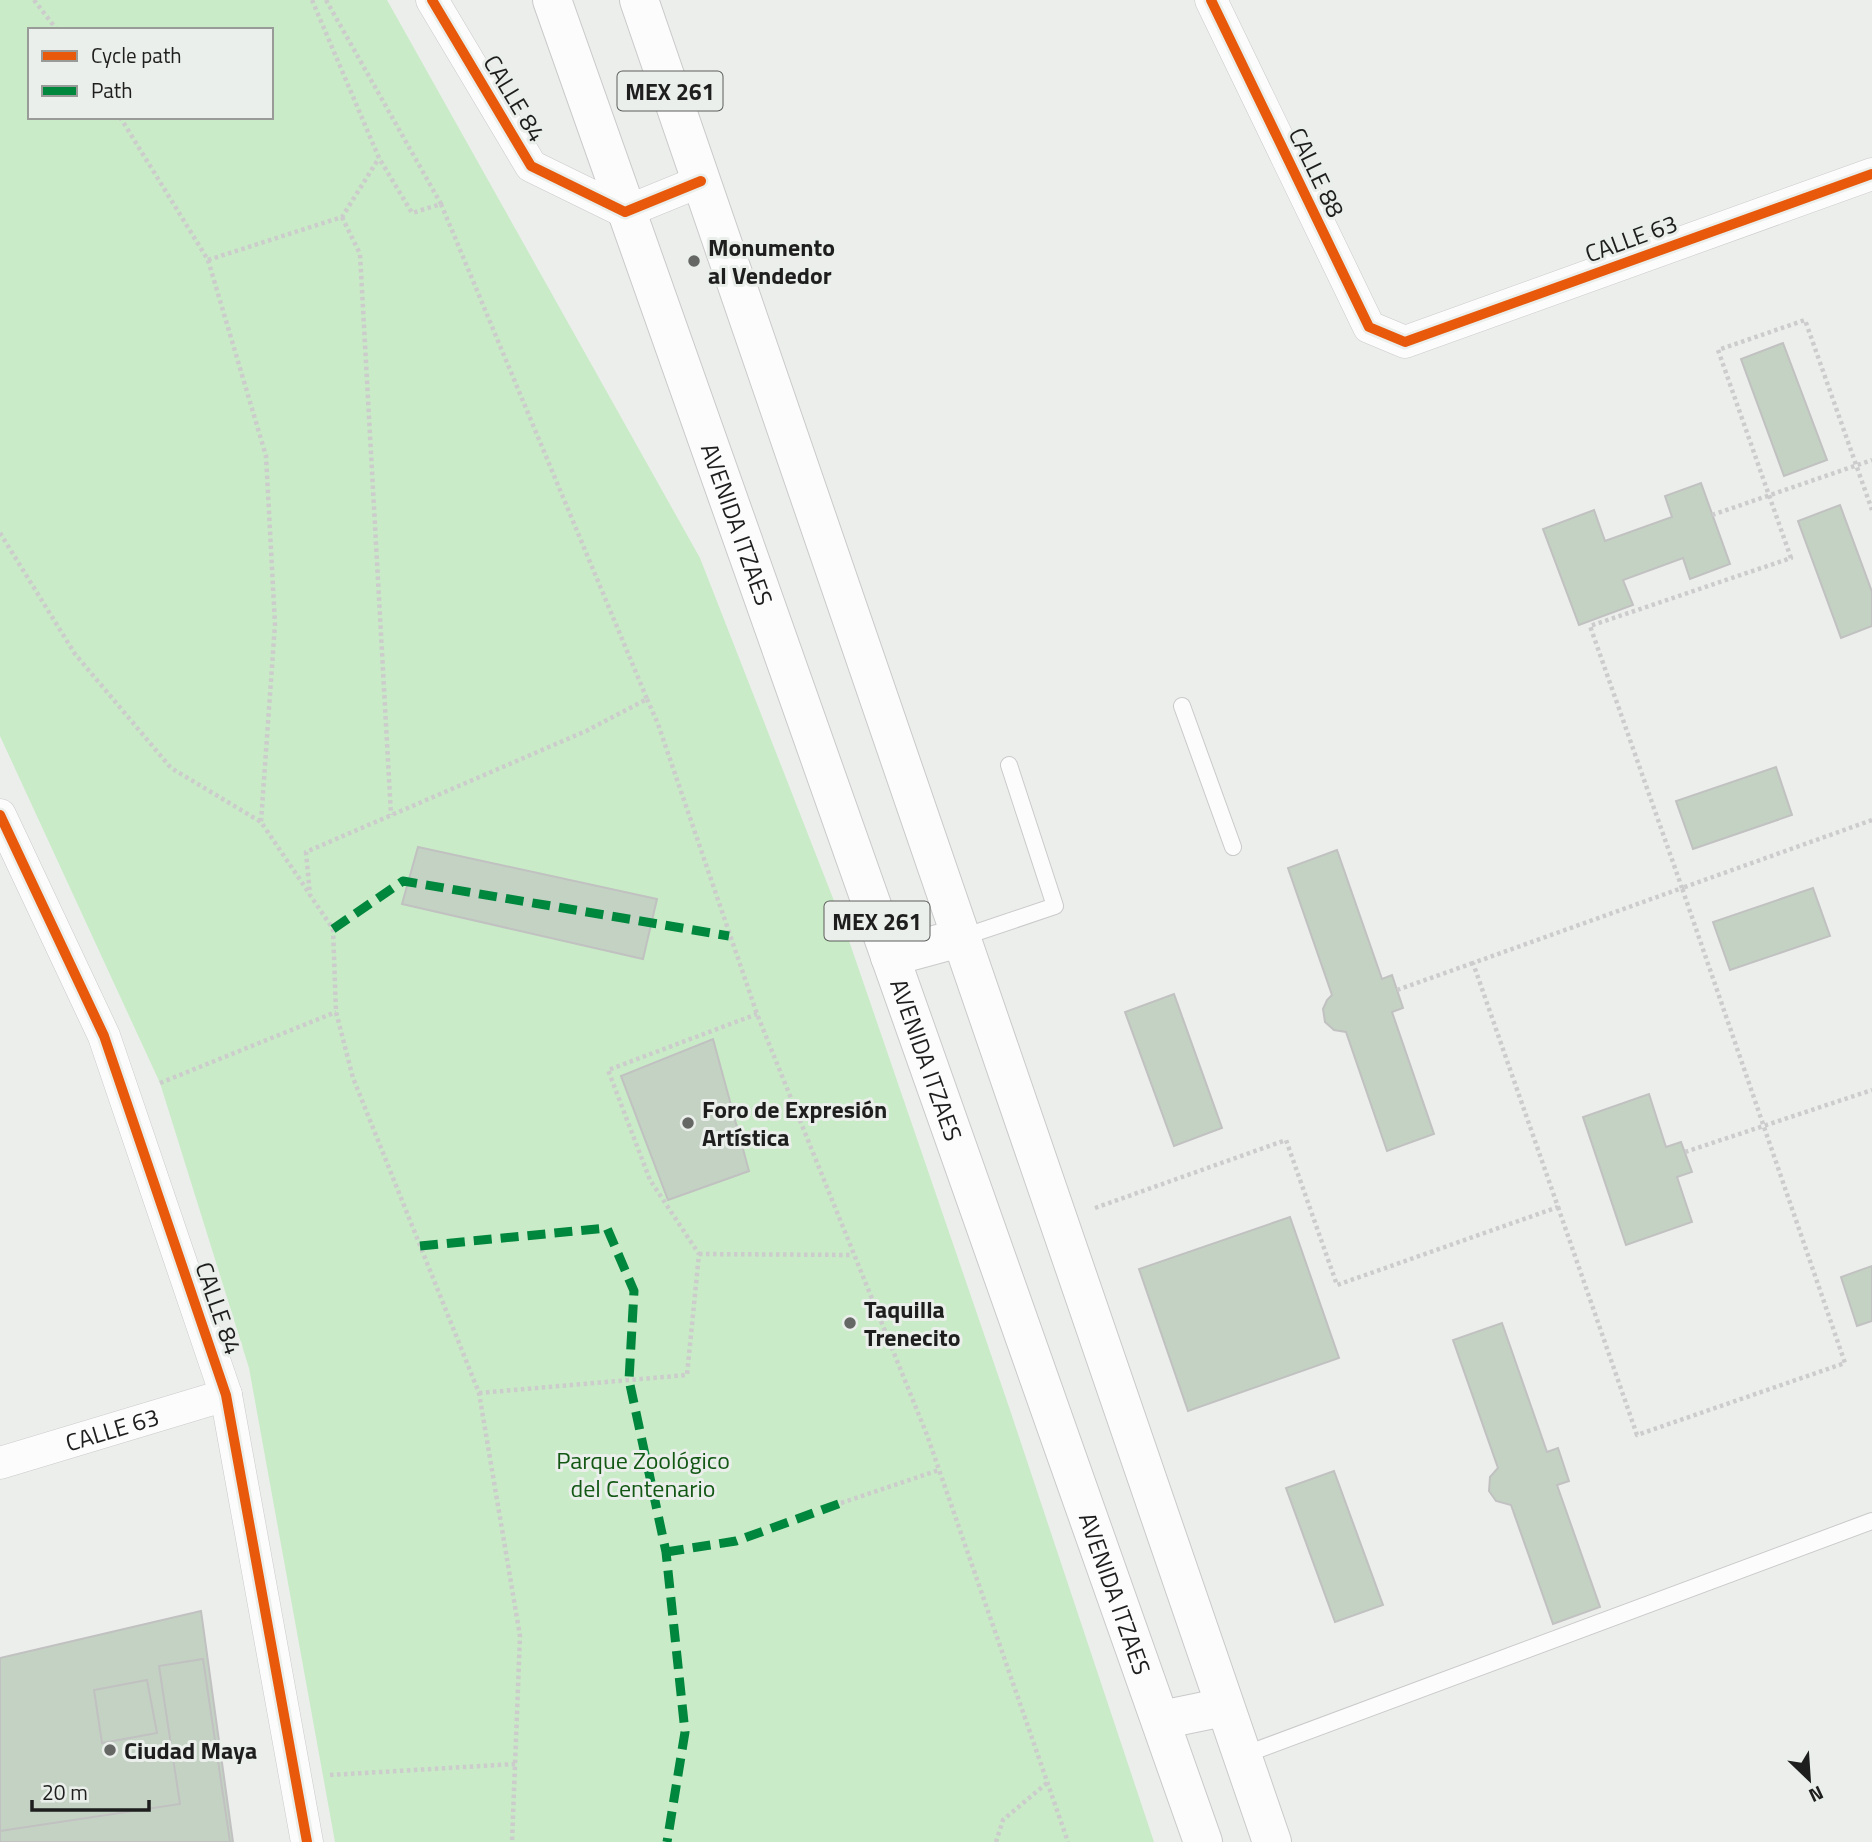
<svg xmlns="http://www.w3.org/2000/svg" width="1872" height="1842" viewBox="0 0 1872 1842" font-family="'Titillium Web',sans-serif">
	<rect width="100%" height="100%" fill="#eceeec"/>
	<path fill="#c9ebc7" fill-rule="evenodd" d="M0 0H387L700 558 845 929 1009 1407 1154 1842H335L249 1368 160 1083 0 736ZM30 30H271V117H30Z"/>
	<g fill="#c4d2c4" stroke="#c0c1c0" stroke-width="2">
		<path d="M1783 343 1827 460 1784 476 1741 359Z"/>
		<path d="M1701 483 1730 564 1690 579 1683 558 1623 580 1633 605 1579 625 1543 529 1594 510 1605 541 1672 517 1665 496Z"/>
		<path d="M1840 505 1872 592V626L1841 638 1798 521Z"/>
		<path d="M1776 767 1792 815 1693 849 1676 801Z"/>
		<path d="M418 847 657 899 643 959 402 904Z"/>
		<path d="M1337 850 1382 979 1392 975 1403 1008 1392 1012 1434 1134 1387 1151 1346 1032 1334 1030 1325 1022 1323 1009 1327 1000 1332 995 1288 868Z"/>
		<path d="M1813 888 1830 936 1730 970 1713 922Z"/>
		<path d="M1174 994 1222 1128 1174 1146 1125 1012Z"/>
		<path d="M713 1039 749 1171 668 1200 621 1076Z"/>
		<path d="M1649 1094 1666 1147 1681 1142 1692 1172 1677 1177 1692 1222 1626 1245 1583 1117Z"/>
		<path d="M1290 1217 1339 1358 1188 1411 1139 1269Z"/>
		<path d="M1872 1266V1321L1857 1326 1841 1277Z"/>
		<path d="M1502 1323 1547 1452 1558 1448 1569 1481 1557 1485 1600 1607 1553 1624 1511 1505 1496 1501 1489 1491 1490 1477 1498 1468 1453 1340Z"/>
		<path d="M1334 1471 1383 1605 1335 1622 1286 1488Z"/>
		<path d="M201 1611 233 1842H0V1658Z"/>
		<path d="M203 1659 230 1842H0V1831L180 1804 159 1666Z"/>
		<path d="M147 1680 157 1733 102 1743 94 1690Z"/>
	</g>
	<g fill="none" stroke-linecap="round" stroke-linejoin="round">
		<defs>
			<g id="lane">
				<path d="M1182 706 1233 847"/>
				<path d="M960 938 1055 906 1009 765"/>
				<path d="M1241 1756 1872 1521"/>
			</g>
			<g id="street">
				<path d="M432 0 531 166 625 212 701 181"/>
				<path d="M1211 0 1369 327 1405 342 1872 174"/>
				<path d="M0 815 104 1036 226 1395 307 1842"/>
				<path id="s1" d="M0 1463 226 1395"/>
			</g>
			<g id="primary">
				<path id="s2" d="M552 0 1203 1842"/>
				<path d="M639 0 1272 1842"/>
				<path d="M890 957 960 938"/>
				<path d="M1161 1720 1224 1707"/>
			</g>
		</defs>
		<use href="#lane" stroke="#c9cac9" stroke-width="18"/>
		<use href="#street" stroke="#c9cac9" stroke-width="33"/>
		<use href="#primary" stroke="#c9cac9" stroke-width="40"/>
		<g stroke="#ccc" stroke-width="4.5" stroke-dasharray="3.5 3.5" stroke-linecap="butt">
			<path d="M34 0 57 30"/>
			<path d="M312 0 379 158 412 213 441 204 647 699 586 731 306 852 310 895 333 929 336 1012 353 1078 479 1393 520 1636 512 1842"/>
			<path d="M326 0 441 204"/>
			<path d="M120 117 208 260 266 456 275 624 261 822"/>
			<path d="M342 217 360 254 391 815"/>
			<path d="M208 260 342 217 379 158"/>
			<path d="M1712 515 1872 460"/>
			<path d="M0 533 75 654 171 768 261 822 309 893"/>
			<path d="M647 699 658 724 757 1014 927 1435 1068 1842"/>
			<path d="M1397 990 1473 963"/>
			<path d="M160 1083 336 1012"/>
			<path d="M1685 1152 1872 1090"/>
			<path d="M1558 1207 1637 1435 1845 1363 1682 888 1872 820"/>
			<path d="M1095 1208 1286 1140 1337 1285 1558 1207 1473 963 1682 888 1590 626 1791 558 1718 350 1805 320 1872 510"/>
			<path d="M699 1254 852 1255"/>
			<path d="M479 1393 687 1375 699 1254 650 1180 608 1070 757 1014"/>
			<path d="M841 1503 939 1470"/>
			<path d="M330 1775 515 1764"/>
			<path d="M996 1842 1003 1820 1047 1783"/>
		</g>
		<use href="#lane" stroke="#fcfcfc" stroke-width="16"/>
		<use href="#street" stroke="#fcfcfc" stroke-width="32"/>
		<use href="#primary" stroke="#fcfcfc" stroke-width="38"/>
		<g stroke="#00873e" stroke-width="9" stroke-dasharray="18 9" stroke-linecap="butt">
			<path d="M333 929 403 881 729 936"/>
			<path d="M420 1246 607 1228 634 1291 629 1380 666 1552 685 1732 667 1842"/>
			<path d="M666 1552 736 1541 841 1503"/>
		</g>
		<defs>
			<g id="cycleway">
				<path d="M432 0 531 166 625 212 701 181"/>
				<path d="M1211 0 1369 327 1405 342 1872 174"/>
				<path d="M0 815 104 1036 226 1395 307 1842"/>
			</g>
		</defs>
		<use href="#cycleway" stroke="#ebefeb" stroke-width="15"/>
		<use href="#cycleway" stroke="#e8590c" stroke-width="10"/>
	</g>
	<g fill="#656765" stroke="#ebefeb" stroke-width="2.5">
		<circle cx="694" cy="261" r="7"/>
		<circle cx="688" cy="1123" r="7"/>
		<circle cx="850" cy="1323" r="7"/>
		<circle cx="110" cy="1750" r="7"/>
	</g>
	<g text-anchor="middle" dominant-baseline="central" stroke-width="6" stroke-linejoin="round" paint-order="stroke">
		<g fill="#ebefeb" stroke="#5b5d5b" stroke-width="2">
			<rect x="617.5" y="71.5" width="105" height="39" rx="5"/>
			<rect x="824.5" y="901.5" width="105" height="39" rx="5"/>
		</g>
		<g font-size="23" font-weight="bold" fill="#1d1e1d">
			<text x="670" y="91">MEX 261</text>
			<text x="877" y="921">MEX 261</text>
		</g>
		<g font-size="24" fill="#1d1e1d" stroke="#ebefeb">
			<text transform="translate(515 98) rotate(59)">CALLE 84</text>
			<text transform="translate(1317 172) rotate(64)">CALLE 88</text>
			<text transform="translate(1631 238) rotate(-20)">CALLE 63</text>
			<text stroke="none"><textPath href="#s2" startOffset="556">AVENIDA ITZAES</textPath></text>
			<text stroke="none"><textPath href="#s2" startOffset="1124">AVENIDA ITZAES</textPath></text>
			<text transform="translate(219 1308) rotate(71)">CALLE 84</text>
			<text stroke="none"><textPath href="#s1" startOffset="117">CALLE 63</textPath></text>
			<text stroke="none"><textPath href="#s2" startOffset="1690">AVENIDA ITZAES</textPath></text>
		</g>
		<g font-size="24" font-weight="bold" fill="#1d1e1d" stroke="#ebefeb" text-anchor="start">
			<text x="708" y="247">Monumento<tspan x="708" dy="28">al Vendedor</tspan></text>
			<text x="702" y="1109">Foro de Expresión<tspan x="702" dy="28">Artística</tspan></text>
			<text x="864" y="1309">Taquilla<tspan x="864" dy="28">Trenecito</tspan></text>
			<text x="124" y="1750">Ciudad Maya</text>
		</g>
		<g font-size="24" fill="#125714" stroke="#ebefeb">
			<text x="643" y="1460">Parque Zoológico<tspan x="643" dy="28">del Centenario</tspan></text>
		</g>
	</g>
	<rect x="28" y="28" width="245" height="91" fill="#ebefeb" stroke="#999b99" stroke-width="2"/>
	<rect x="42" y="51" width="35" height="10" fill="#e8590c" stroke="#999b99" stroke-width="2"/>
	<text x="91" y="63" font-size="21" fill="#1d1e1d">Cycle path</text>
	<rect x="42" y="86" width="35" height="10" fill="#00873e" stroke="#999b99" stroke-width="2"/>
	<text x="91" y="98" font-size="21" fill="#1d1e1d">Path</text>
	<g transform="translate(1809 1779) rotate(155)" stroke="#ebefeb" stroke-width="5" paint-order="stroke">
	<path d="M0-5L12 26L0 18L-12 26Z" fill="#1d1e1d"/>
	<text y="-10" font-size="19" font-weight="bold" text-anchor="middle" fill="#1d1e1d">N</text>
	</g>
	<path d="M32 1800v10h117v-10" fill="none" stroke="#1d1e1d" stroke-width="3.5"/>
	<text x="42" y="1800" font-size="21" fill="#1d1e1d" stroke="#ebefeb" stroke-width="5" paint-order="stroke">20 m</text>
</svg>
